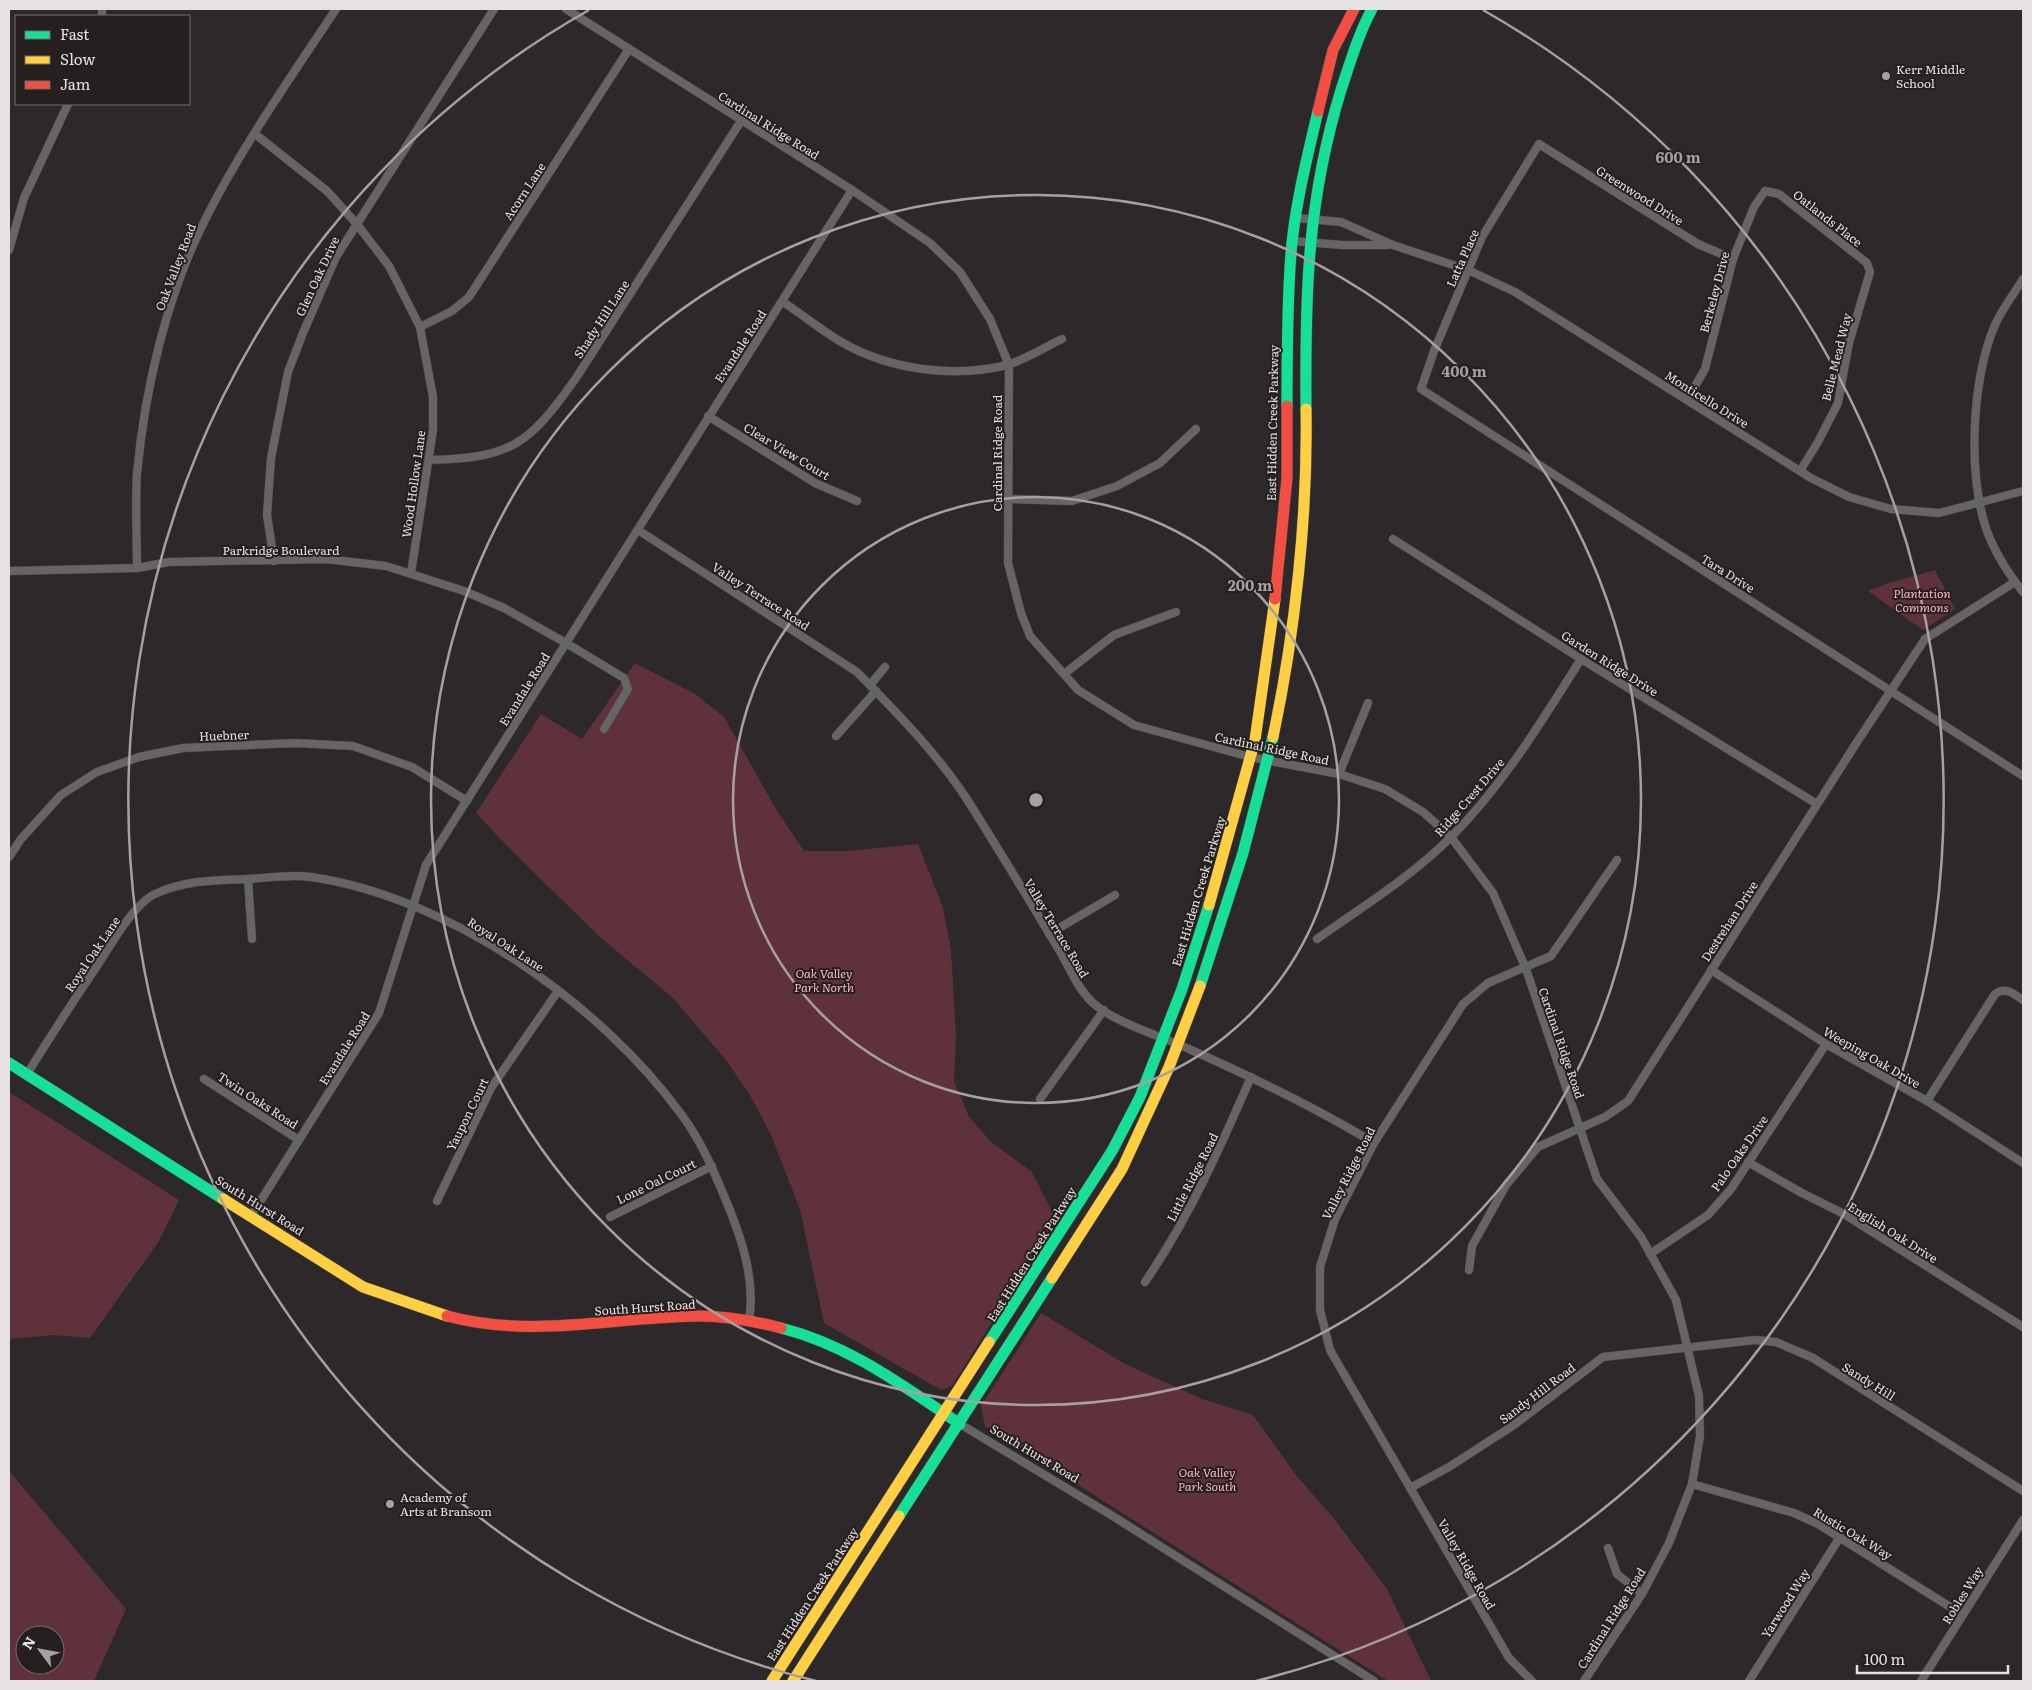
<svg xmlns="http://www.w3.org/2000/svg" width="2032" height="1690" viewBox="0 0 2032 1690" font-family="Literata,serif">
	<rect width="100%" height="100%" fill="#2d292a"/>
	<g fill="#5f323b" fill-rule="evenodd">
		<path d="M1935 570 1955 609 1923 630 1868 591 1892 582Z"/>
		<path d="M635 663 695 694 724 717 777 811 804 851H848L918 844 943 908 951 950 956 1039 954 1081 969 1117 991 1142 1032 1172 1056 1220 952 1386 941 1390 824 1323 800 1209 771 1135 750 1095 726 1060 673 998 601 938 516 855 476 813 541 714 582 739Z"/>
		<path d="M9 1092 179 1200 159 1241 90 1338 53 1335 9 1339Z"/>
		<path d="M1041 1313 1125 1364 1202 1399 1253 1415 1296 1475 1335 1520 1387 1589 1431 1681H1388L985 1426 981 1406Z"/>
		<path d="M9 1471 126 1609 94 1681H14L9 1678ZM25 1635H55V1665H25Z"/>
	</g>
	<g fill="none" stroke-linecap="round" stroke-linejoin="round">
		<defs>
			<g id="street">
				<path d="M566 9 852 190 930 243 960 272 990 319 1009 365 1008 563 1021 613 1030 636 1078 690 1134 725 1250 757 1339 774 1385 789 1423 812 1451 837 1493 893 1526 969 1597 1179 1641 1237 1676 1300 1699 1396 1700 1436 1692 1484 1669 1543 1642 1594 1584 1681"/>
				<path d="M102 16V9"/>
				<path d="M255 134 327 191 356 223 389 266 420 327 433 397V430L411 573"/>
				<path d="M1296 218 1341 222 1393 245 1468 270 1515 292 1811 478 1849 497 1891 509 1939 513 2023 491"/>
				<path d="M1292 241 1342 245H1388"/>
				<path d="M9 250 24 198 68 104"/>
				<path d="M1733 259 1698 244 1539 144 1482 237 1434 351 1421 389 2023 776"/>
				<path d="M2023 279C2014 294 2002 309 1995 325 1971 379 1966 486 1991 541 1999 559 2011 577 2023 592"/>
				<path d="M783 302C803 315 822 331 843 343 891 370 953 378 1007 365 1025 360 1045 347 1062 339"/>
				<path d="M420 327 452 311 469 297 629 49"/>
				<path d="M1687 400 1705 369 1733 259 1754 207 1765 191 1779 194 1867 263 1870 272 1849 343 1838 403 1818 442 1800 471"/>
				<path d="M708 416 815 483 857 501"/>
				<path d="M429 460C513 458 529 444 576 378L741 121"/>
				<path d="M1007 499 1072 501 1117 486 1160 463 1196 429"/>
				<path d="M638 530 857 672C897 713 939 755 970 804 1000 852 1030 901 1059 950 1070 968 1077 988 1093 1003 1115 1023 1161 1036 1189 1049 1252 1077 1315 1107 1374 1143"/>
				<path d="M1393 539 1581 659 1817 804"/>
				<path d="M274 561 267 515 271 458 288 372 303 333 336 257 494 9"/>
				<path d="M137 568C137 537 135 504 137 473 145 388 167 294 206 218 243 145 291 77 336 9"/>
				<path d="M9 571 137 568 169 562 326 559 386 566 464 591 504 608 566 643 624 678 628 689 604 729"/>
				<path d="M1064 674 1114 635 1176 612"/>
				<path d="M870 685 885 667"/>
				<path d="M836 736 876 691"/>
				<path d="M1339 774 1368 703"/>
				<path d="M9 857 21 839 61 795 97 772 139 757 183 748 295 743 353 746 412 767 467 801"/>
				<path d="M248 879 252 939"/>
				<path d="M1049 934 1115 895"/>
				<path d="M1317 939C1362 907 1411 877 1451 837 1503 785 1542 721 1581 659"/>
				<path d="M1711 970 1826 1044 1927 1101 2023 1163"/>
				<path d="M27 1074C50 1037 74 1000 99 963 111 944 134 904 155 894 185 880 216 880 248 879 268 878 291 874 311 877 449 897 600 1003 681 1114 700 1139 713 1169 725 1198 741 1236 756 1280 749 1320"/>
				<path d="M204 1079 299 1140"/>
				<path d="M1040 1099 1104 1010"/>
				<path d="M1927 1101 1995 994C2005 986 2014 994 2023 1000"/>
				<path d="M1748 1162 1800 1192 1844 1214 2023 1327"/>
				<path d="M437 1201 491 1088 558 991"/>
				<path d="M251 1216 379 1013 426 865 852 190"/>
				<path d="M610 1217 712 1166"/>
				<path d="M1650 1254 1708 1215 1731 1189 1826 1044"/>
				<path d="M1469 1270 1472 1246 1506 1185 1538 1147 1605 1117 1628 1101 1857 742 1925 639 2015 582"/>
				<path d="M1145 1282C1189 1218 1220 1148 1251 1077"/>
				<path d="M960 1424 1111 1515 1374 1681"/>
				<path d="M1692 1484 1794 1513 1818 1524 1963 1615"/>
				<path d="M1410 1488 1449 1467 1514 1425 1603 1357 1755 1340 1776 1342 1813 1358 2023 1491"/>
				<path d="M1608 1548 1617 1574 1642 1594"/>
				<path d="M1532 1681 1509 1658 1330 1350 1320 1310V1267L1335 1219 1374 1143 1463 1004 1488 983 1551 956 1617 860"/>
				<path d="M1749 1681 1840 1537"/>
				<path d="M1921 1681 2023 1520"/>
			</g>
			<g id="fast">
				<path d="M1287 406C1287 355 1287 304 1291 253 1295 205 1307 158 1318 111"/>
				<path d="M1306 409C1305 294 1307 201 1341 90 1350 63 1358 35 1372 9"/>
				<path d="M1200 986 1243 853 1273 737"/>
				<path d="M9 1063 223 1199"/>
				<path d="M781 1328C849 1345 903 1386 960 1424"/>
				<path d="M989 1342 1112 1151 1140 1097 1182 989 1209 905"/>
				<path d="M899 1516 1052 1278"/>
			</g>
			<g id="slow">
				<path d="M1273 737C1295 634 1308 514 1306 409"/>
				<path d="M1209 905 1255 740 1275 599"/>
				<path d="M223 1199 363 1287 447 1316"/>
				<path d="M1052 1278 1122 1169 1169 1067 1200 986"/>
				<path d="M772 1681 989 1342"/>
				<path d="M793 1681 899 1516"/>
			</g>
			<g id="jam">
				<path d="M1318 111 1333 50 1354 9"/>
				<path d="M1275 599 1287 478V406"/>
				<path d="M447 1316C533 1339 612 1317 698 1316 726 1316 754 1321 781 1328"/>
			</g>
		</defs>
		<use href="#street" stroke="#484444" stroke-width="9"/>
		<use href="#fast" stroke="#484444" stroke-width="12"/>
		<use href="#slow" stroke="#484444" stroke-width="12"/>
		<use href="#jam" stroke="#484444" stroke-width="12"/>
		<use href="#street" stroke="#676465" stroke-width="8"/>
		<use href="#fast" stroke="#16e098" stroke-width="11"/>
		<use href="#slow" stroke="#ffcf43" stroke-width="11"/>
		<use href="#jam" stroke="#f24e42" stroke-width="11"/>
	</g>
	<g fill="none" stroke="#a5a1a2" stroke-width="2.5">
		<circle cx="1036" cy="800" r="303"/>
		<circle cx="1036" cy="800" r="605"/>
		<path d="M816 1681A908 908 0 0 1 589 10M1483 10A908 908 0 0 1 1256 1681"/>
	</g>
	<g fill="#a5a1a2" stroke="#251f1f" stroke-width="2">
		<circle cx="1886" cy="76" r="5"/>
		<circle cx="390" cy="1504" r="5"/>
	</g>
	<g text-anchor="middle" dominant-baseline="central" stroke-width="4" stroke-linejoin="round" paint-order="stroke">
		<g font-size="12" fill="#e6e1e2" stroke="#251f1f" text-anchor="start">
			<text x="1896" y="69">Kerr Middle<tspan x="1896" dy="14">School</tspan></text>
			<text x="400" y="1497">Academy of<tspan x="400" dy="14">Arts at Bransom</tspan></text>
		</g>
		<g font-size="12" fill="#e6e1e2" stroke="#251f1f">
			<text transform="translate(769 125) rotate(32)">Cardinal Ridge Road</text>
			<text transform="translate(524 191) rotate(-57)">Acorn Lane</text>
			<text transform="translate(1640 195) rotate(32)">Greenwood Drive</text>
			<text transform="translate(1828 218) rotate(38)">Oatlands Place</text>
			<text transform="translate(1462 258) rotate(-66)">Latta Place</text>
			<text transform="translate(175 267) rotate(-69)">Oak Valley Road</text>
			<text transform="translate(317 276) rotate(-65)">Glen Oak Drive</text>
			<text transform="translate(1714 292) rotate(-75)">Berkeley Drive</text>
			<text transform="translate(601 319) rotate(-57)">Shady Hill Lane</text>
			<text transform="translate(740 346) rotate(-57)">Evandale Road</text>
			<text transform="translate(1836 357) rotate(-76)">Belle Mead Way</text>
			<text transform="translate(1707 399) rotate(32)">Monticello Drive</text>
			<text transform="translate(1272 423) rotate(-89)">East Hidden Creek Parkway</text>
			<text transform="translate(787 451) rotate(31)">Clear View Court</text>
			<text transform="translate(997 453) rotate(-90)">Cardinal Ridge Road</text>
			<text transform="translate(413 484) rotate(-82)">Wood Hollow Lane</text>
			<text x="281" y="550">Parkridge Boulevard</text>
			<text transform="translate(1728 573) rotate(32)">Tara Drive</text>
			<text transform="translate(761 596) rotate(33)">Valley Terrace Road</text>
			<text transform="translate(1610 663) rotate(32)">Garden Ridge Drive</text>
			<text transform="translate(524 689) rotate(-58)">Evandale Road</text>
			<text transform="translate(224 735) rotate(-2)">Huebner</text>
			<text transform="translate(1272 748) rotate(12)">Cardinal Ridge Road</text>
			<text transform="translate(1469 797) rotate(-49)">Ridge Crest Drive</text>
			<text transform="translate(1198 891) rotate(-73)">East Hidden Creek Parkway</text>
			<text transform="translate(1729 921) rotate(-57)">Destrehan Drive</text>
			<text transform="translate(1057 928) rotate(59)">Valley Terrace Road</text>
			<text transform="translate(506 944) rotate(33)">Royal Oak Lane</text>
			<text transform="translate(92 954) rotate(-56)">Royal Oak Lane</text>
			<text transform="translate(1562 1043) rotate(71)">Cardinal Ridge Road</text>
			<text transform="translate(344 1048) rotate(-58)">Evandale Road</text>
			<text transform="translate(1872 1057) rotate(30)">Weeping Oak Drive</text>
			<text transform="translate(258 1100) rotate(33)">Twin Oaks Road</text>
			<text transform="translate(467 1114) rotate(-64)">Yaupon Court</text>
			<text transform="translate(1739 1153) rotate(-55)">Palo Oaks Drive</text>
			<text transform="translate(1348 1173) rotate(-63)">Valley Ridge Road</text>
			<text transform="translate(1192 1177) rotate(-63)">Little Ridge Road</text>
			<text transform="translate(656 1181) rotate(-26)">Lone Oal Court</text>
			<text transform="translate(260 1205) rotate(32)">South Hurst Road</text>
			<text transform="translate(1893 1232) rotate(32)">English Oak Drive</text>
			<text transform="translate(1031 1254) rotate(-58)">East Hidden Creek Parkway</text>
			<text transform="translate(645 1307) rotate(-4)">South Hurst Road</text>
			<text transform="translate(1869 1381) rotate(32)">Sandy Hill</text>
			<text transform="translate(1537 1393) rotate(-37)">Sandy Hill Road</text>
			<text transform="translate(1035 1453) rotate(31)">South Hurst Road</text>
			<text transform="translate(1853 1533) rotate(31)">Rustic Oak Way</text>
			<text transform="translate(1467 1564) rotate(60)">Valley Ridge Road</text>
			<text transform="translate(812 1594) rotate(-57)">East Hidden Creek Parkway</text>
			<text transform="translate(1962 1595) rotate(-58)">Robles Way</text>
			<text transform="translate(1785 1603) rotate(-58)">Yarwood Way</text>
			<text transform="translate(1611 1618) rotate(-58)">Cardinal Ridge Road</text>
		</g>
		<g font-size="12" font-style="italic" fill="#fcb7c3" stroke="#251f1f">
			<text x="1922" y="593">Plantation<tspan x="1922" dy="14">Commons</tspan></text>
			<text x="824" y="973">Oak Valley<tspan x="824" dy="14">Park North</tspan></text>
			<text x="1207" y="1472">Oak Valley<tspan x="1207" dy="14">Park South</tspan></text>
		</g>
	</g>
	<circle cx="1036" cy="800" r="8" fill="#a5a1a2" stroke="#251f1f" stroke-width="2.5"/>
	<g font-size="15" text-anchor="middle" font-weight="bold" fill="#a5a1a2" stroke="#251f1f" stroke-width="4" stroke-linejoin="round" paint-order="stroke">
		<text x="1678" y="163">600 m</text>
		<text x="1464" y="377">400 m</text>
		<text x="1250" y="591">200 m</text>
	</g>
	<rect width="2032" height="1690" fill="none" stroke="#e6e1e2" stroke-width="20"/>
	<rect x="15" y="15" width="175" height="90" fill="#251f1f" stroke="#726d6d"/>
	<rect x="25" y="31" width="25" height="8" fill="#16e098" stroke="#726d6d"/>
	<text x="60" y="40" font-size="15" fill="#e6e1e2">Fast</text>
	<rect x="25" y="56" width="25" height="8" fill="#ffcf43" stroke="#726d6d"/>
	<text x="60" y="65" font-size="15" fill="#e6e1e2">Slow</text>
	<rect x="25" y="81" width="25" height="8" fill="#f24e42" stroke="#726d6d"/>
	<text x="60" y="90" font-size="15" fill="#e6e1e2">Jam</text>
	<g transform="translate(40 1650) rotate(302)"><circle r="24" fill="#251f1f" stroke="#726d6d"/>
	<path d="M0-4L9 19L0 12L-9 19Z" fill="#a5a1a2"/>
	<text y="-8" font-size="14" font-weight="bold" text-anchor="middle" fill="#e6e1e2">N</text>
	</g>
	<path d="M1857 1665v8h151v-8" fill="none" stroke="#e6e1e2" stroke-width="2.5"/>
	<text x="1864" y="1665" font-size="15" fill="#e6e1e2" stroke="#251f1f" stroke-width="4" paint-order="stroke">100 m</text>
</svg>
